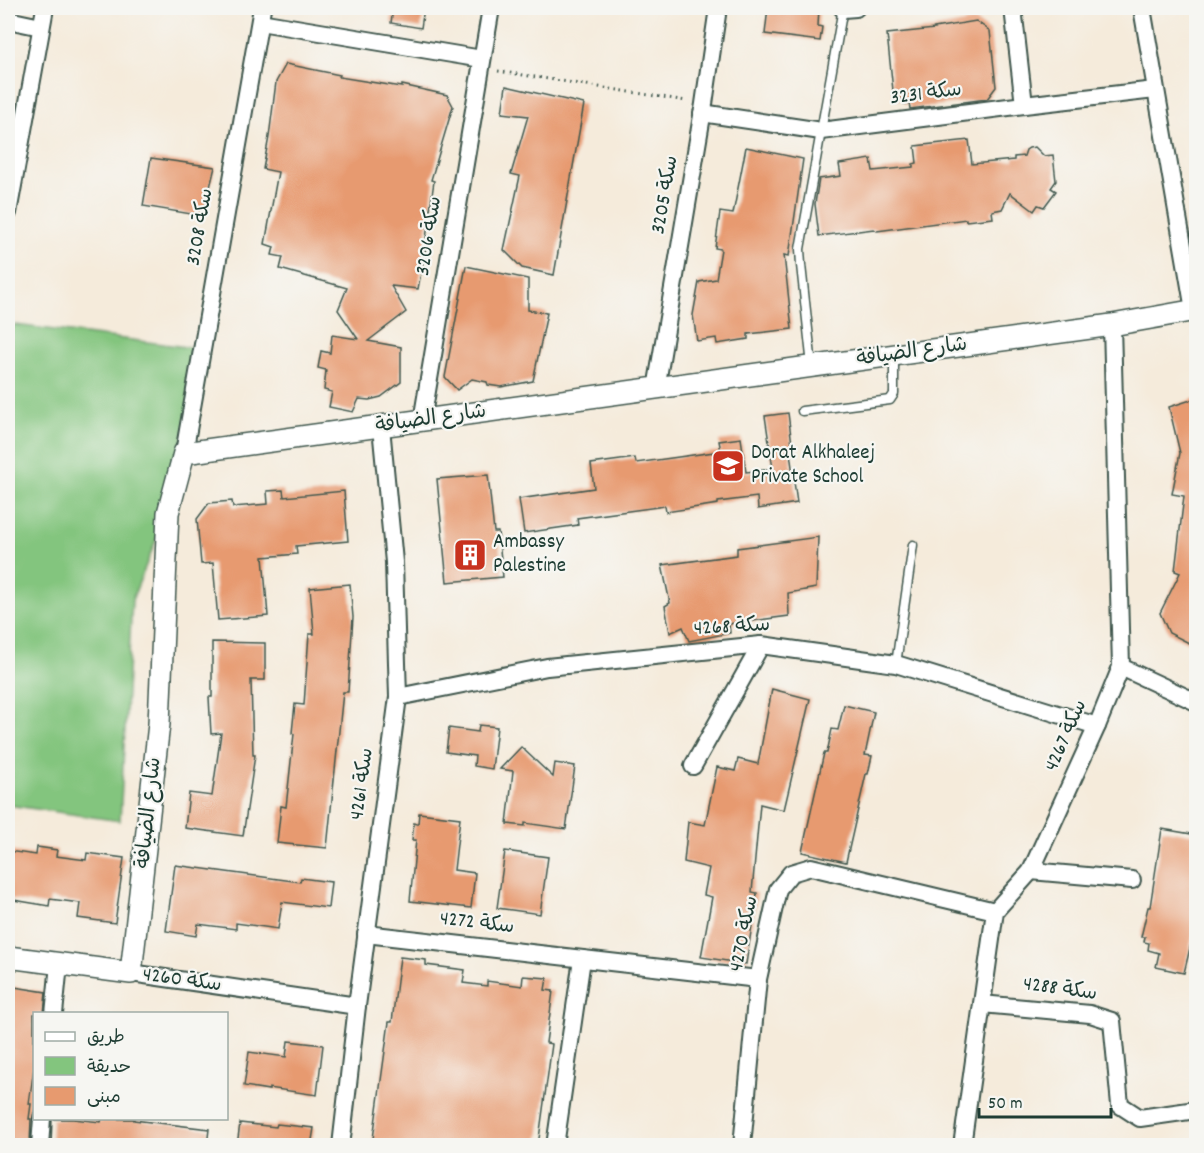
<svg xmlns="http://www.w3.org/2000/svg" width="1204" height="1153" viewBox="0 0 1204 1153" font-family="Dekko,'Playpen Sans Arabic',sans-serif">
	<rect width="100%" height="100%" fill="#f6f6f2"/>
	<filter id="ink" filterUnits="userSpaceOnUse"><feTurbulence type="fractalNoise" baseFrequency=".0167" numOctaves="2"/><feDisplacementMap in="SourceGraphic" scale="12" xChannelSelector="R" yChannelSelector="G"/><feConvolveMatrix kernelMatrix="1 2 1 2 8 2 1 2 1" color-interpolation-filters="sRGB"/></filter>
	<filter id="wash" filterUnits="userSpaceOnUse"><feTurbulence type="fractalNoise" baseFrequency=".008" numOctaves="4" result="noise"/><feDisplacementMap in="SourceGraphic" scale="24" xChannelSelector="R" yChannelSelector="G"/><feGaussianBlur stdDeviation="1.35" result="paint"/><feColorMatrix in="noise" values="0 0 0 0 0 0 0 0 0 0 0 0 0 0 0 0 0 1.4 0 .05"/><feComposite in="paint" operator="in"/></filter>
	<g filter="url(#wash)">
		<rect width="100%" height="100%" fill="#f5ebdb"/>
		<path fill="#83c57e" stroke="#518159" stroke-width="1.5" d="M8 324 201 349 167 513 132 600 120 821 8 805Z"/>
		<g id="blocks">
			<g fill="#e79a6f">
				<path d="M393 8H424L421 28 391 23Z"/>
				<path d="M768 8H819L818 26 822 27 820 41 765 34Z"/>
				<path d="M976 21 990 31 996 87 987 99 910 109 909 103 904 104V99L894 100 887 34 935 29 934 28Z"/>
				<path d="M286 64 340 75 339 77 402 87V85L447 95 453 106 431 180 434 181 425 246H426L418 289 391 286 406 312 368 341 401 347V382L381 397 369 400 359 399 353 412 329 407 332 392 324 390 326 370 318 368 321 351 330 353 332 335 358 339 338 310 347 288 280 269 283 257 272 255 274 247 265 244 278 172 263 169 269 137 276 82Z"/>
				<path d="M506 86 584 104 554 275 522 268 504 250 520 176 511 174 528 116 502 113Z"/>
				<path d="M969 140 972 164 1014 160V157L1024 156 1026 150 1029 148 1035 147 1044 156 1053 155 1056 181 1051 188 1056 191 1044 207 1038 205 1034 211 1010 193 1002 209 992 211 993 218 966 221V219L877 231 874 229 819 236 815 204 819 179 841 176 839 164 871 159 873 171 913 167V164L917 163 915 146Z"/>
				<path d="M746 147 803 159 789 256 784 255 792 329 748 334V339L717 344 716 338 697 341 693 315 699 282 716 279 721 249 715 248 720 212 733 214Z"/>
				<path d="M151 158 215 167 203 216 143 206Z"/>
				<path d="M466 266 528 279V310L547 313 533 381 501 387 488 385 487 382 472 379 457 390 445 377Z"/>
				<path d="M1197 398V647L1169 633 1160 613 1180 573 1175 571 1184 496 1172 494 1180 453 1169 407Z"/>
				<path d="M788 413 793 452 790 453 797 503 758 509 757 497 718 502V504L666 512 665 506 577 518 578 525 524 533 519 499 594 488 591 464 635 458 636 463 721 451 719 441 741 438 746 472 773 469 765 416Z"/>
				<path d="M488 475 494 532H498L503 577 447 582 437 479Z"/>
				<path d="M283 490 284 497 344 491 348 541 296 546 297 554 263 557 268 616 218 620 213 563 201 564 197 519 209 503 232 501 233 507 268 504 267 491Z"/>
				<path d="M818 537 816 588 788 593 789 616 729 624 730 633 689 641 683 627 670 633 665 606 670 603 662 565 737 555V548Z"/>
				<path d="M350 584 353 617 348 692H343L327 848 277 843 281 806 286 807 294 734 292 733 295 704 304 705 309 634H314L310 588Z"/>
				<path d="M212 642 265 643V680H251L253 755H255L243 836 185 828 189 793 212 796 221 733 211 734 209 697H212Z"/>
				<path d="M772 689 810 699 784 810 760 804 752 892 757 893 746 964 701 957 712 897 704 895 709 868 684 862 688 822 705 825 717 767 735 771 738 759 758 764Z"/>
				<path d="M844 705 874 712 865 755 872 756 868 774H866L846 862 802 852 824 753H827L832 729 838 730Z"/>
				<path d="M479 725 497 727 492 769 474 766 475 756 446 752 449 728 478 732Z"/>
				<path d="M521 747 553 777 555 763 575 766 566 829 525 823V826L507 824 513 771 500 769Z"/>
				<path d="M419 813 460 818 454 870 475 873 471 908 410 901 416 840H412L414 823 418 824Z"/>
				<path d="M1162 829 1197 835V919L1184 973 1156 967 1159 953 1148 950 1149 943 1144 942 1145 937H1141L1148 907H1150Z"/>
				<path d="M37 847 57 850 56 856 86 860 87 853 124 858 115 923 78 918 80 903 50 899 49 906 8 899V851L36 855Z"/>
				<path d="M505 851 548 857 540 914 497 908Z"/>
				<path d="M175 865 300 882 301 878 331 882 328 908 282 902 278 929 236 923V929L198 924 196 936 166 931Z"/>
				<path d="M400 957 426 960V965L465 970 463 983 487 986V981L522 986 523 976 547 978 545 990 553 991 546 1043 552 1044 538 1146H372L389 1022H392Z"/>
				<path d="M8 986 46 992 44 1014H34V1068L29 1104H31L29 1119H31L30 1144 8 1141Z"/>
				<path d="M288 1041 323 1045 317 1095 269 1088V1090L244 1086 249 1052 286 1057Z"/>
				<path d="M52 1119H73L101 1122 102 1119H134V1120L209 1129 207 1146H51Z"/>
				<path d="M240 1123 276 1127 277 1124 314 1128 311 1146H237Z"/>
			</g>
		</g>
	</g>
	<g filter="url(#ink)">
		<use href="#blocks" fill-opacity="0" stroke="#3f574d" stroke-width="1.5"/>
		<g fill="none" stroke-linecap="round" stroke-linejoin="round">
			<defs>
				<g id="service">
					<path d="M812 366 801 265 800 249 843 8"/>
					<path d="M802 411 890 400 894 394V356"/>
					<path d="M896 664 913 545"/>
				</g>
				<g id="minor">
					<path d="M1013 8 1024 105"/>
					<path d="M1142 8 1194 310"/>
					<path d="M843 9 856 8"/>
					<path d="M8 20 41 27"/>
					<path d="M260 22 482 59"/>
					<path d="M702 113 821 131 1024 105 1155 90"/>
					<path d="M8 213 45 8"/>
					<path d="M656 389 704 104 718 8"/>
					<path d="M422 421 491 8"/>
					<path d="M184 453 262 8"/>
					<path d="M1121 667 1196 702"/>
					<path d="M398 697 547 667 761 645 896 664 1097 726"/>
					<path d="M693 766 761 645"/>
					<path d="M1031 871 1132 880"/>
					<path d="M366 934 758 979"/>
					<path d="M131 973 357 1006"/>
					<path d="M982 1004 1090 1014 1112 1021 1120 1105 1140 1118 1196 1110"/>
					<path d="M54 1014 59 964"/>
					<path d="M40 1146 42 1118"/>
					<path d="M341 1146 357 1006 398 697 394 562 381 427"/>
					<path d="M555 1146 582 959"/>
					<path d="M742 1146 758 979 778 889 791 873 811 867 995 911"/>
					<path d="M962 1146 995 911 1031 871 1097 726 1121 667 1112 325"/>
				</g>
				<path id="tertiary" d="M8 957 131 973 159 724 168 513 184 453 1112 325 1196 310"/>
			</defs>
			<use href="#service" stroke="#3f574d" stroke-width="11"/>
			<use href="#minor" stroke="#3f574d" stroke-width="20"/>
			<use href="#tertiary" stroke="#3f574d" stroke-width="24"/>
			<path stroke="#3f574d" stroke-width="3" stroke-dasharray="1.5 4.5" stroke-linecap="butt" d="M498 71 687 101"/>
			<use href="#service" stroke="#fff" stroke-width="8"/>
			<use href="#minor" stroke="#fff" stroke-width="16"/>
			<use href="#tertiary" stroke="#fff" stroke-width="21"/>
		</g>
	</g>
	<defs>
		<symbol id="school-square" viewBox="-11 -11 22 22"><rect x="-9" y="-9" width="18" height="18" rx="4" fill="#c8321e" stroke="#f6f6f2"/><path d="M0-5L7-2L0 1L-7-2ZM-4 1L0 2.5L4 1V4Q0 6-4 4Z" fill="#fff"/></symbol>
		<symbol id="building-square" viewBox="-11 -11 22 22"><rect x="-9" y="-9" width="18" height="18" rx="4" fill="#c8321e" stroke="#f6f6f2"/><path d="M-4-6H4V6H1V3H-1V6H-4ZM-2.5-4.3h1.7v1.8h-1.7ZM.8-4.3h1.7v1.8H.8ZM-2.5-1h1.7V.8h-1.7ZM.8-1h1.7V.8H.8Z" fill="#fff"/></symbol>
	</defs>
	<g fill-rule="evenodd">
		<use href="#school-square" x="709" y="447" width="38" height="38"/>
		<use href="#building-square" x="451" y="536" width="38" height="38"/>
	</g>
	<g text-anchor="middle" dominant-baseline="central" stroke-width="4.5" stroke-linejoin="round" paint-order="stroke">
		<g font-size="21" fill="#1f3d34" stroke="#f6f6f2">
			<text transform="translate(926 95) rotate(-7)">سكة 3231</text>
			<text transform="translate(666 195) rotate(-80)">سكة 3205</text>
			<text transform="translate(201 227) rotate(-80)">سكة 3208</text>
			<text transform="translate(430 236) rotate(-81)">سكة 3206</text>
			<text transform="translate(912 353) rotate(-8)">شارع الضيافة</text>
			<text transform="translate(431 420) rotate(-8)">شارع الضيافة</text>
			<text transform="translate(732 628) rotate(-3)">سكة 4268</text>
			<text transform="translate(1067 736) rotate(-66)">سكة 4267</text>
			<text transform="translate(363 784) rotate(-82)">سكة 4261</text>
			<text transform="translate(150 813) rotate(-84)">شارع الضيافة</text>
			<text transform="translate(477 924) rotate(7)">سكة 4272</text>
			<text transform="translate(745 934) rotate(-78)">سكة 4270</text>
			<text transform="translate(182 981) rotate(8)">سكة 4260</text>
			<text transform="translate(1060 990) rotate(8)">سكة 4288</text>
		</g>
		<g font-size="21" fill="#1f3d34" stroke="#f6f6f2" text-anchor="start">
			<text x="751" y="454">Dorat Alkhaleej<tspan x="751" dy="24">Private School</tspan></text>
			<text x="493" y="543">Ambassy<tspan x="493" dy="24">Palestine</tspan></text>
		</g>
	</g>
	<rect width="1204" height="1153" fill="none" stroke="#f6f6f2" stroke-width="30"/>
	<rect x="33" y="1012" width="195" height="108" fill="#f6f6f2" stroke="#a0aca6" stroke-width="1.5"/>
	<rect x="45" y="1032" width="30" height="9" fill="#ffffff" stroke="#a0aca6" stroke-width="1.5"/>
	<text x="87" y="1042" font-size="18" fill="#1f3d34">طريق</text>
	<rect x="45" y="1057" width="30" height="18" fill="#83c57e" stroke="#a0aca6" stroke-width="1.5"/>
	<text x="87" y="1072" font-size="18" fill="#1f3d34">حديقة</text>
	<rect x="45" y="1087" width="30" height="18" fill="#e79a6f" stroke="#a0aca6" stroke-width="1.5"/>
	<text x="87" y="1102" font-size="18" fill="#1f3d34">مبنى</text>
	<path d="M979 1108v9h132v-9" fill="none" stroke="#1f3d34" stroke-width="3"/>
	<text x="988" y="1108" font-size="18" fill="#1f3d34" stroke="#f6f6f2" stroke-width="4.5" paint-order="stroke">50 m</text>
</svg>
